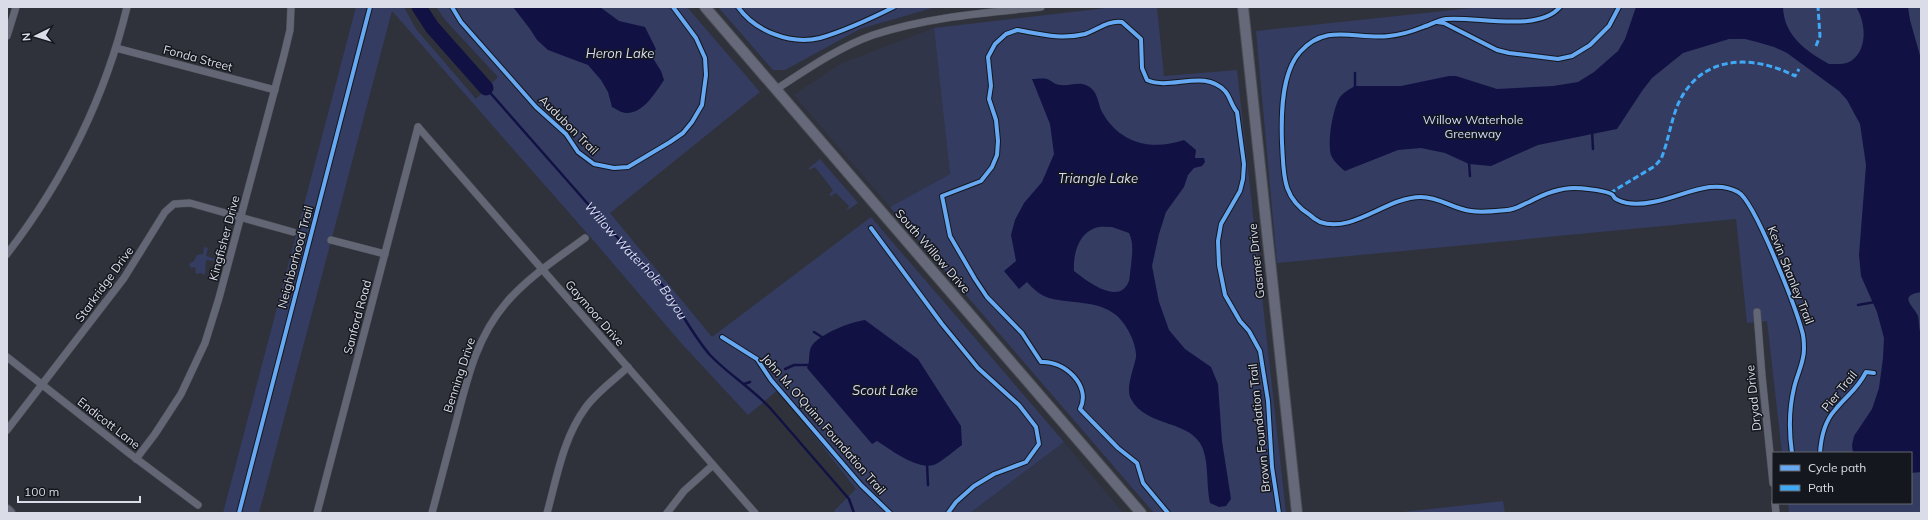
<svg xmlns="http://www.w3.org/2000/svg" width="1928" height="520" viewBox="0 0 1928 520" font-family="Mulish,sans-serif">
	<rect width="100%" height="100%" fill="#2f323a"/>
	<g fill="#313549">
		<path d="M934 28 950 174 890 207 794 95 842 63Z"/>
		<path d="M1064 442 1123 513H970Z"/>
	</g>
	<g fill="#343c62">
		<path d="M356 7H404L416 29 476 99 498 77 446 21 436 7H687L760 92 610 213 712 337 871 217 1064 442 970 513H836L834 511 856 489 778 390 748 415 682 344 593 240 392 11 259 513H223Z"/>
		<path d="M718 7H932V8L860 29 785 70H773Z"/>
		<path d="M1115 7H1157L1164 76 1237 70 1286 513H1154L890 207 950 174 934 28Z"/>
		<path d="M1481 7H1921V513H1789L1788 503H1911V453H1782L1767 321 1747 323 1736 219 1277 263 1256 31Z"/>
		<path d="M820 159 858 203 846 211 849 206 836 193 831 196 829 195 833 190 815 167 809 170V168Z"/>
		<path d="M204 247 208 248 206 256 215 259 214 261 206 260 205 275 201 273 196 274 195 267 191 268 189 264 194 261 197 255 203 254Z"/>
		<path d="M1503 501 1505 513H1394Z"/>
	</g>
	<g fill="#111243" fill-rule="evenodd">
		<path d="M513 7H600L619 21 645 27 656 49 651 55 661 71 664 80C656 92 643 114 626 113 622 113 616 109 612 107L608 92 601 80 588 65 548 50 537 40 530 29Z"/>
		<path d="M1636 7H1783C1784 36 1806 51 1829 64 1836 64 1845 65 1851 61 1868 50 1866 22 1856 7H1908L1910 20 1921 59V292C1897 296 1914 306 1918 316 1919 321 1919 327 1920 332L1921 472 1911 473V453H1853L1852 445 1854 436 1872 409 1879 388 1883 358 1884 338 1877 312 1861 276 1859 255 1866 165 1860 124 1847 100 1839 91 1787 53 1774 47 1757 42 1745 39H1729L1683 53 1652 78 1642 91 1617 129 1538 145 1491 166 1469 164 1445 153 1421 148 1398 150 1345 171C1339 166 1334 162 1331 155 1327 143 1333 107 1340 97 1344 92 1350 89 1355 86H1401L1449 76H1456L1497 89 1553 86 1578 82 1594 72 1618 51 1625 39Z"/>
		<path d="M1032 79C1036 79 1043 78 1047 79 1052 81 1055 85 1061 85 1070 86 1079 81 1088 86 1098 91 1098 104 1102 112 1120 144 1152 151 1184 140L1196 150 1195 158H1204L1205 162 1202 166 1194 168 1188 175 1184 187 1166 212 1159 234 1152 266 1159 302 1169 330 1185 349 1211 367 1218 384 1222 441 1231 499 1226 506 1219 507 1210 503C1206 486 1209 466 1203 449 1192 419 1146 428 1131 399 1125 388 1134 369 1136 357 1137 344 1126 323 1116 315 1098 300 1070 304 1049 298 1040 295 1033 289 1027 282L1019 289 1004 271 1016 261 1011 235 1015 220 1024 203 1042 182 1054 154 1050 124ZM1112 227 1129 233C1134 244 1132 254 1131 266 1130 270 1130 277 1129 281 1119 307 1086 280 1074 271 1073 255 1078 234 1095 228 1100 226 1107 227 1112 227Z"/>
		<path d="M865 320 918 359 961 426 962 445C954 451 945 459 936 464 920 472 891 450 877 441L872 444 807 368C811 361 807 351 813 344 823 333 850 322 865 320Z"/>
	</g>
	<g fill="none" stroke-linecap="round" stroke-linejoin="round">
		<g stroke="#111243" stroke-width="2.5">
			<path d="M1355 73V89"/>
			<path id="s1" d="M486 88C532 140 578 193 624 245 635 257 648 268 658 280 678 304 690 332 710 355 729 375 753 389 771 409L849 499 854 513"/>
			<path d="M1592 131 1593 149"/>
			<path d="M1469 162 1470 176"/>
			<path d="M1858 305 1875 302"/>
			<path d="M814 332 825 339"/>
			<path d="M785 369 794 365H811"/>
			<path d="M744 384 750 382"/>
			<path d="M927 464 928 485"/>
		</g>
		<path stroke="#111243" stroke-width="15" d="M419 7 432 27 486 88"/>
		<defs>
			<g id="street">
				<path d="M7 36 16 7"/>
				<path d="M116 48 275 90"/>
				<path d="M775 90C806 70 839 47 873 35 928 17 984 13 1041 7"/>
				<path d="M418 127 755 513"/>
				<path d="M331 240 385 254"/>
				<path d="M7 254C64 180 105 98 127 7"/>
				<path d="M1757 312 1762 376 1773 483"/>
				<path d="M7 357 130 454 198 505"/>
				<path d="M7 430 124 278 165 212 174 204 190 203 293 232"/>
				<path d="M136 459 155 434 181 394 205 343 219 298 284 55 290 30 291 7"/>
				<path d="M1775 503 1776 513"/>
				<path d="M317 513 418 127"/>
				<path d="M432 513C440 483 448 452 456 422 467 380 476 338 506 303 528 277 558 258 585 238"/>
				<path d="M547 513C557 477 563 438 586 407 597 392 614 380 628 367"/>
				<path d="M667 513 684 491 713 465"/>
			</g>
			<g id="secondary">
				<path d="M705 7 1141 513"/>
				<path d="M1243 7 1297 513"/>
				<path d="M7 510 10 513"/>
			</g>
		</defs>
		<use href="#street" stroke="#4b4e55" stroke-width="8"/>
		<use href="#secondary" stroke="#4b4e55" stroke-width="12"/>
		<use href="#street" stroke="#636775" stroke-width="7"/>
		<use href="#secondary" stroke="#656979" stroke-width="10"/>
		<g stroke="#3fa9f5" stroke-width="3" stroke-dasharray="6 3" stroke-linecap="butt">
			<path d="M1816 46 1820 36 1818 7"/>
			<path d="M1610 193 1655 166 1661 159C1669 140 1671 118 1680 100 1704 54 1754 55 1795 76L1799 69"/>
		</g>
		<defs>
			<g id="cycleway">
				<path d="M452 7 461 22 536 107 566 134 578 152 594 164 614 168 628 167 670 142 683 133 692 122 702 105 706 75 705 58 696 38 673 7"/>
				<path d="M738 7C755 31 790 45 820 38 841 32 874 17 894 7"/>
				<path d="M1560 7C1538 33 1476 16 1446 19 1438 20 1430 25 1423 27 1413 31 1401 35 1389 36 1356 40 1327 22 1300 52 1281 73 1281 116 1282 143 1284 173 1281 197 1310 215 1313 218 1316 220 1320 222 1353 234 1386 197 1421 197 1440 197 1453 209 1471 211 1483 213 1496 211 1507 210 1515 210 1521 205 1529 202 1542 195 1558 188 1574 188 1581 188 1601 190 1609 193 1617 196 1610 196 1618 200 1628 205 1643 204 1653 202 1681 198 1711 177 1738 192 1755 201 1796 309 1802 331 1804 337 1804 343 1804 349 1804 363 1797 374 1794 388 1789 409 1789 432 1792 453"/>
				<path d="M1437 22 1444 23 1497 50 1509 53 1558 59 1572 56 1590 45 1609 26 1619 7"/>
				<path d="M871 228 942 324 978 368 1019 405 1036 427 1039 444 1026 462 994 474 974 486 956 502 948 513"/>
				<path d="M722 337 757 359 771 380 861 485 890 513"/>
				<path d="M1820 453C1821 437 1824 422 1835 410 1847 395 1857 390 1866 372L1874 373"/>
				<path d="M239 513 370 7"/>
				<path d="M1168 513 1143 483 1137 463 1118 448 1080 409C1092 386 1064 360 1041 362L1022 333 987 297 975 279 950 236 942 196 981 181 992 167 997 155 998 141 996 120 989 99 991 86 988 57 995 44 1006 34 1017 30C1040 34 1061 40 1085 34 1097 30 1108 20 1122 22L1141 39 1142 68 1147 80C1171 91 1204 68 1225 91 1230 96 1231 105 1237 112L1244 164 1243 179 1240 191 1221 224 1218 241 1219 265 1225 295 1240 321 1249 331 1260 351 1268 401 1272 467 1279 513"/>
			</g>
		</defs>
		<use href="#cycleway" stroke="#15171e" stroke-width="6"/>
		<use href="#cycleway" stroke="#66a8f1" stroke-width="4"/>
	</g>
	<g text-anchor="middle" dominant-baseline="central" stroke-width="3" stroke-linejoin="round" paint-order="stroke">
		<g font-size="12" fill="#dadce7" stroke="#15171e">
			<text transform="translate(198 58) rotate(15)">Fonda Street</text>
			<text transform="translate(569 125) rotate(45)">Audubon Trail</text>
			<text transform="translate(224 238) rotate(-75)">Kingfisher Drive</text>
			<text transform="translate(933 251) rotate(49)">South Willow Drive</text>
			<text transform="translate(295 257) rotate(-75)">Neighborhood Trail</text>
			<text transform="translate(1256 261) rotate(-96)">Gasmer Drive</text>
			<text transform="translate(1791 275) rotate(68)">Kevin Shanley Trail</text>
			<text transform="translate(104 284) rotate(-54)">Starkridge Drive</text>
			<text transform="translate(595 313) rotate(49)">Gaymoor Drive</text>
			<text transform="translate(357 317) rotate(-75)">Sanford Road</text>
			<text transform="translate(459 375) rotate(-72)">Benning Drive</text>
			<text transform="translate(1839 391) rotate(-51)">Pier Trail</text>
			<text transform="translate(1753 398) rotate(-96)">Dryad Drive</text>
			<text transform="translate(109 423) rotate(38)">Endicott Lane</text>
			<text transform="translate(824 424) rotate(49)">John M. O'Quinn Foundation Trail</text>
			<text transform="translate(1259 428) rotate(-96)">Brown Foundation Trail</text>
		</g>
		<g font-size="12" fill="#d1daff" stroke="#15171e">
			<text x="1473" y="119">Willow Waterhole<tspan x="1473" dy="14">Greenway</tspan></text>
		</g>
		<g font-size="13" font-style="italic" fill="#d7dcee" stroke="#15171e">
			<text x="620" y="53">Heron Lake</text>
			<text x="1098" y="178">Triangle Lake</text>
			<text stroke="none"><textPath href="#s1" startOffset="229">Willow Waterhole Bayou</textPath></text>
			<text x="885" y="390">Scout Lake</text>
		</g>
	</g>
	<rect width="1928" height="520" fill="none" stroke="#dadce7" stroke-width="16"/>
	<rect x="1772" y="452" width="140" height="52" fill="#15171e" stroke="#64666e"/>
	<rect x="1780" y="465" width="20" height="6" fill="#66a8f1" stroke="#64666e"/>
	<text x="1808" y="472" font-size="12" fill="#dadce7">Cycle path</text>
	<rect x="1780" y="485" width="20" height="6" fill="#3fa9f5" stroke="#64666e"/>
	<text x="1808" y="492" font-size="12" fill="#dadce7">Path</text>
	<g transform="translate(36 36) rotate(265)" stroke="#15171e" stroke-width="3" paint-order="stroke">
	<path d="M0-3L7 15L0 10L-7 15Z" fill="#dadce7"/>
	<text y="-6" font-size="11" font-weight="bold" text-anchor="middle" fill="#dadce7">N</text>
	</g>
	<path d="M18 496v6h122v-6" fill="none" stroke="#dadce7" stroke-width="2"/>
	<text x="24" y="496" font-size="12" fill="#dadce7" stroke="#15171e" stroke-width="3" paint-order="stroke">100 m</text>
</svg>
